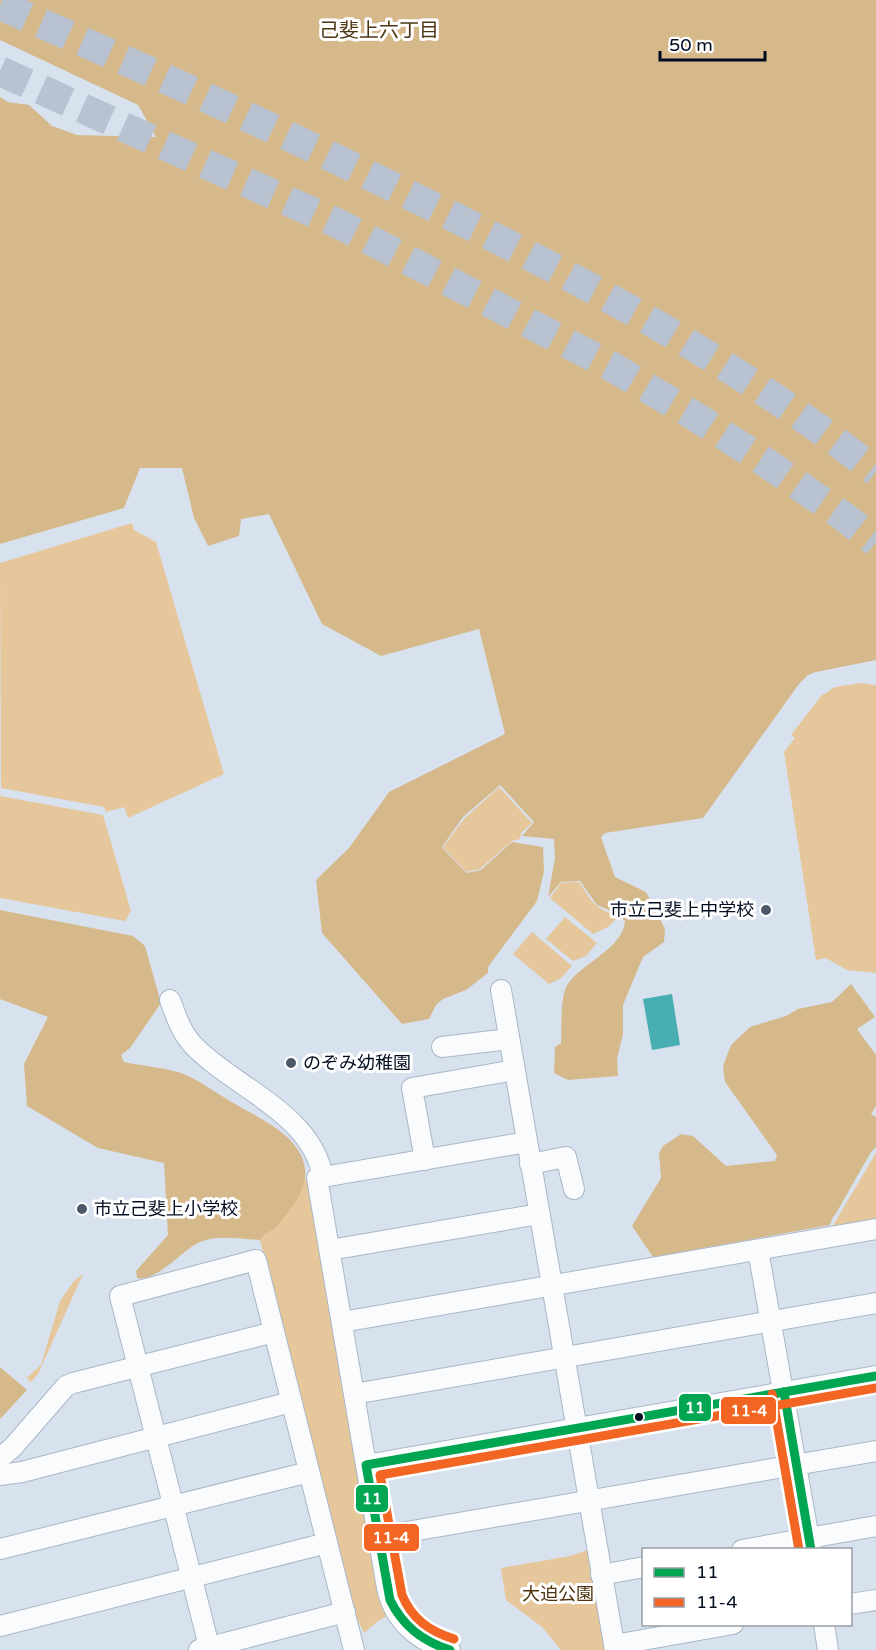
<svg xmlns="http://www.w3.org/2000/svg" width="876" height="1650" font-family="'Varela Round','Noto Sans JP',sans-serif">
<rect width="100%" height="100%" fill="#d8e2ef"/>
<!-- green -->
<g fill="#e5c79b">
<path d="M132,523L134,530L156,542L224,774L128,818L124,807L106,812L104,807L1,788L0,563Z"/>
<path d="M861,683L876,685V973L847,970L826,958L816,960L784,752L795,738L791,735L821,696L835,687Z"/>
<path d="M499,787L532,823L521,833L520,839L512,841L480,869L466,872L443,847L464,819Z"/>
<path d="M0,796L103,815L131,911L125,921L0,898Z"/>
<path d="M579,882C592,901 593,908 616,915V919L608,927L593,934L550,898L561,883Z"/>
<path d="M565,917L597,943L586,956L573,961L546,939Z"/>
<path d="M532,932L572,966L561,978L549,984L513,954Z"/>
<path d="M876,1153V1220L832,1227Z"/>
<path d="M312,1172L391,1614L378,1621L364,1633L353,1610L260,1240L264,1233L277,1226L295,1200L305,1180Z"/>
<path d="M83,1274L38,1374L31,1382L25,1376L28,1377L41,1365L60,1301L74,1281Z"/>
<path d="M591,1549L594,1590L604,1650H561L542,1627L506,1600L501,1568L570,1556Z"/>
</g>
<!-- forest -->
<g fill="#d6b98b">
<path d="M0,0H876V660L816,672L808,675L799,684L703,818L605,833L601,837L615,877L646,892L665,929L664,942L643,957L623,1005V1034L617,1059L618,1076L568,1080L554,1073L555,1047L561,1043C562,1026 560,1006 565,990C572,967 623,951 625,921L616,913L597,905L580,881L561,882L548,897L555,858L554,839L522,836L534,822L500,785L463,817L442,847L466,873L481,870L512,842L543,847L544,872L537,901L488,967V973L466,990L443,999L436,1005L429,1019L402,1024L322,933L316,880L349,848L389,792L505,734L479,629L381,656L322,624L269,514L241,519L239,536L208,546L194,518L182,468H140L124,508L0,544V97L8,102L29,105L52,126L77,135L156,137L138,105L0,40Z"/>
<path d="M0,910L133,936L145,946L161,1003L130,1048L121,1055L124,1062C142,1066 170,1068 186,1075C202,1082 216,1093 230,1101C258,1118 310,1138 305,1179C302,1196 288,1213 277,1226C272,1232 265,1232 260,1240C241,1239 215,1234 198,1243C181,1251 157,1282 137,1278L136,1271L168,1235L164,1163L98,1148L27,1106L24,1064L48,1017L0,999Z"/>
<path d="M851,984L875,1017L857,1029L876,1055V1106L871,1114L876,1117V1147L871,1152L835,1215L833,1217L830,1225L653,1257L632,1226L661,1178L659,1153L663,1146L681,1134L693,1136L726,1166L775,1161L777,1155L725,1082L723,1066L731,1045L750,1027L786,1016L798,1009L832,1002Z"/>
<path d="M0,1367L27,1390L0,1419Z"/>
</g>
<!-- water -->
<path fill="#48aeb1" d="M672,994L680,1045L652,1050L643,999Z"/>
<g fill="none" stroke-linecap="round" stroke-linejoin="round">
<!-- highway-tunnel -->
<g stroke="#b8c2d0" stroke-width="30" stroke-dasharray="30 15" stroke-linecap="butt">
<path d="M0,5C79,40 159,75 237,112C306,144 375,178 444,212C594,287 744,367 876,472"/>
<path d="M0,71L341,225L609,365L693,415L765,462L843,516L876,542"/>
</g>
<!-- minor casing -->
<g stroke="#a9b7c7" stroke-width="22">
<g id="minor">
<path d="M501,990L615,1650"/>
<path d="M170,1000C176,1016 181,1032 193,1045C234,1088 311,1112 323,1177"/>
<path d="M442,1047L509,1039"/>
<path d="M425,1160L412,1088L515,1070"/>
<path d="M530,1164L566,1157L574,1189"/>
<path d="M330,1250L539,1214"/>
<path d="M758,1250L811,1550"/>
<path d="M342,1322L876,1229"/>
<path d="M354,1394L876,1303"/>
<path d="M0,1458L13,1447L66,1386L73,1383L274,1332"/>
<path d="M366,1465L317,1178L527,1142"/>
<path d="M0,1475L22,1472L291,1402"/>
<path d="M378,1537L876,1451"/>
<path d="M0,1549L309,1472"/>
<path d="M742,1550L876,1526"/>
<path d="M601,1575L644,1567"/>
<path d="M850,1604L876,1600"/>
<path d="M824,1624L828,1650"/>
<path d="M0,1626L327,1543"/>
<path d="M614,1645L733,1624"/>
<path d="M199,1650L345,1612"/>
<path d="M210,1650L120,1296L256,1260L354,1650"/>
<path d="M450,1650C418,1642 394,1620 387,1588L366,1465L876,1376"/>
</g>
</g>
<!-- minor -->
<use href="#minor" stroke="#f9fbfd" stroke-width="20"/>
<!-- bus-1 casing -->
<g stroke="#fff" stroke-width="14">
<g id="bus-1">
<path d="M784,1392L811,1550"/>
<path d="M450,1650C422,1641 403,1626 390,1600L366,1465L876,1376"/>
</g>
</g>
<!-- bus-2 casing -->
<g stroke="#fff" stroke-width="14">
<g id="bus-2">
<path d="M772,1394L799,1550"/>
<path d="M454,1639C429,1631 412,1619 402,1595L380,1475L876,1388"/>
</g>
</g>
<!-- bus-1 -->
<use href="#bus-1" stroke="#00a651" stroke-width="9"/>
<!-- bus-2 -->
<use href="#bus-2" stroke="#f26522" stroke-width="9"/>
</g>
<!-- markers -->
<g fill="#4c5768" stroke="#fff" stroke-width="2">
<circle cx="766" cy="910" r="6"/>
<circle cx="291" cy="1063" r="6"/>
<circle cx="82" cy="1209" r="6"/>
</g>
<circle fill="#000c20" stroke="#fff" stroke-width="2" cx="639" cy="1417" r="5"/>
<g text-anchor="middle" stroke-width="6" stroke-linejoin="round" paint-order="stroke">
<!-- poi labels -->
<g font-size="18" fill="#000c20" stroke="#fff" text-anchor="start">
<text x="754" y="916" text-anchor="end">市立己斐上中学校</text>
<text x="303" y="1069">のぞみ幼稚園</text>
<text x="94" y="1215">市立己斐上小学校</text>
</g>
<!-- park labels -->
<g font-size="18" fill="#4d330c" stroke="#fff">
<text x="558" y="1600">大迫公園</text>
</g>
<!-- neighbourhood labels -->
<g font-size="20" fill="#4e3613" stroke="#fff">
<text x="379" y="37">己斐上六丁目</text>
</g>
</g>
<g stroke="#fff" stroke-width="2">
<rect x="678" y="1393" width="34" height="29" rx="6" fill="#00a651"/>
<rect x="720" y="1396" width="57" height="29" rx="6" fill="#f26522"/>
<rect x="355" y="1484" width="34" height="29" rx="6" fill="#00a651"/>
<rect x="363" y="1523" width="57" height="29" rx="6" fill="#f26522"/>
</g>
<g font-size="16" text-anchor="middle" font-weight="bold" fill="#fff">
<text x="695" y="1413">11</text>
<text x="749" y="1416">11-4</text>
<text x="372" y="1504">11</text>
<text x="391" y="1543">11-4</text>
</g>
<!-- legend -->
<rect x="642" y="1548" width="210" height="78" fill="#ffffff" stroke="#999ea6" stroke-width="1.5"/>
<rect x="654" y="1568" width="30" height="9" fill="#00a651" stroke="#999ea6" stroke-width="1.5"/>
<text x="696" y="1578" font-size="18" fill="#000c20">11</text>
<rect x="654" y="1598" width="30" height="9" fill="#f26522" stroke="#999ea6" stroke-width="1.5"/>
<text x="696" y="1608" font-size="18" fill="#000c20">11-4</text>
<!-- scale -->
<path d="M660 51v9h105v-9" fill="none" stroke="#000c20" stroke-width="3"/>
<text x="669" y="51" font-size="18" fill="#000c20" stroke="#ffffff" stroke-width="4.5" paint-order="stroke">50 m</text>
</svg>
